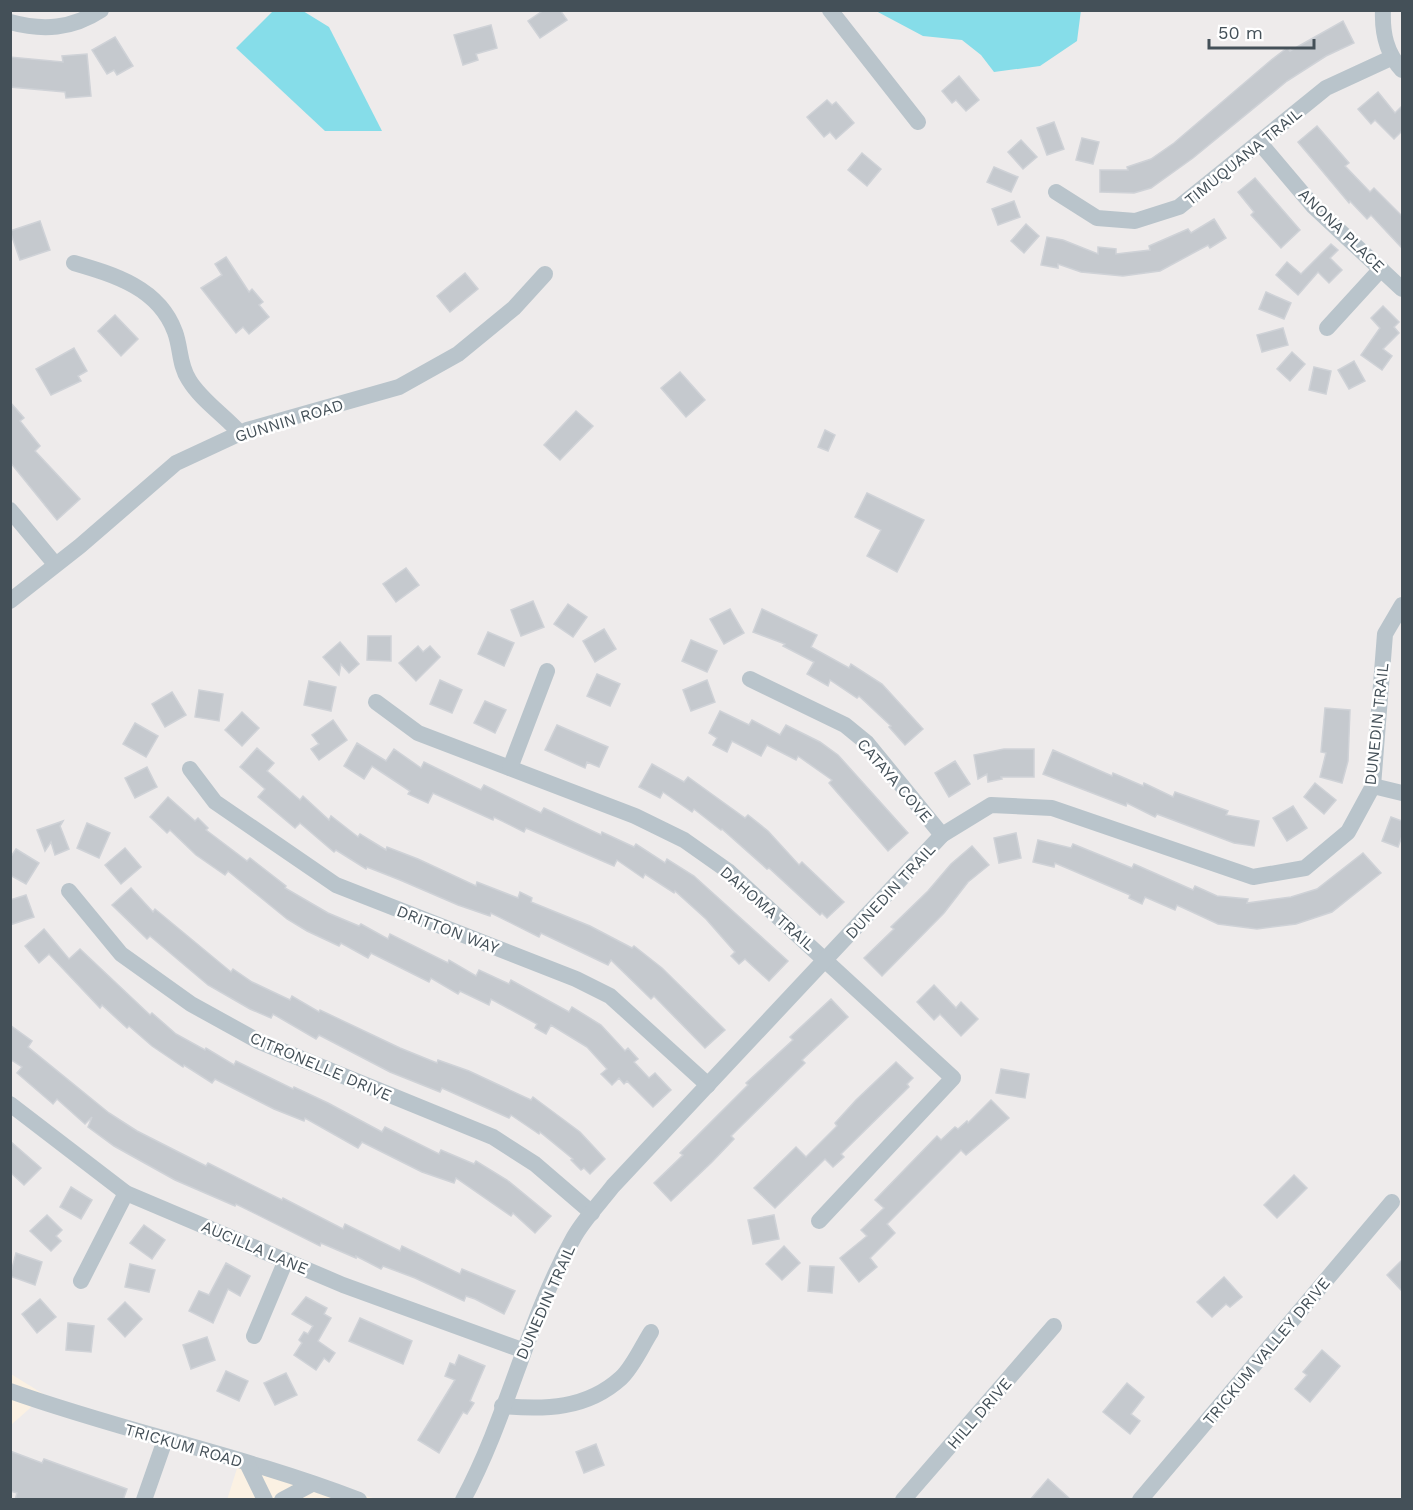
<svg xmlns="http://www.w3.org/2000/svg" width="1413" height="1510" font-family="'Work Sans',sans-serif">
<rect width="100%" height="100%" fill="#eeebeb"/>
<!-- commercial -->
<g fill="#fbf1e3">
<path d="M11,1374L45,1395L11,1425Z"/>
<path d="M240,1459L376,1499L227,1500Z"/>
</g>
<!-- water -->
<g fill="#86dde9">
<path d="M1081,10L1077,41L1040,66L994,72L981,55L962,40L923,36L876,11Z"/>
<path d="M273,11H303L329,27L382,131H325L236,48Z"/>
</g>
<!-- building -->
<g fill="#c5c9ce" stroke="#cfd2d7" stroke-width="1.5">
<path d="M544,10H560L567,20L540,38L528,21Z"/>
<path d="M1343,21L1354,43L1326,56L1287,81L1193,158L1151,188L1134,193L1100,192V170H1128L1127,167L1151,159L1174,143L1270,61L1287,48L1290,51Z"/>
<path d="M491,25L497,48L476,54L478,60L463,65L454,35Z"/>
<path d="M115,37L133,66L117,75L114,70L107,74L92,50Z"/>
<path d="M87,54L91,96L66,98L65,92L10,87V57L63,62L62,56Z"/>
<path d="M959,76L979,100L966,111L956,100L952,103L942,91Z"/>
<path d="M1378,92L1395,113L1402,106V131L1394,139L1375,120L1371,124L1358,109Z"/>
<path d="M827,100L832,105L836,102L854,123L836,139L830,132L824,137L807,117Z"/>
<path d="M1054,122L1064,149L1047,155L1037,128Z"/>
<path d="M1317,126L1349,163L1345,166L1370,192L1374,188L1402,216V248L1371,215L1367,219L1350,201L1349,203L1298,142Z"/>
<path d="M1082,138L1099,142L1093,164L1076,160Z"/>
<path d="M1021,140L1037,157L1023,169L1008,152Z"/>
<path d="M862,153L881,169L867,186L848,170Z"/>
<path d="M994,167L1018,177L1011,192L987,182Z"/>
<path d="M1255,178L1300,230L1281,248L1251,215L1254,212L1238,192Z"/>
<path d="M1014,201L1020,217L998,225L992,209Z"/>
<path d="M1214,219L1226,238L1210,248L1208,245L1160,271L1123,276L1081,272L1058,264V268L1041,265L1047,237L1063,240L1098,254V247L1116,249V254L1150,250L1149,246L1188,229L1191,233Z"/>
<path d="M40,221L50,250L20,260L10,231Z"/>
<path d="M1026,224L1039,236L1024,253L1011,241Z"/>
<path d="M1331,244L1338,250L1330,258L1342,270L1329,283L1318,272L1298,295L1276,275L1287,262L1301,274Z"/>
<path d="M226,257L249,292L252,289L263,302L259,305L269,317L249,334L243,327L236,333L201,288L222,275L215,264Z"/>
<path d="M465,273L478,289L450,312L437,296Z"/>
<path d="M1266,292L1291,303L1284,319L1259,309Z"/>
<path d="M1383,306L1399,322L1394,327L1399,333L1383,349L1392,356L1382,370L1361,355L1380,328L1371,318Z"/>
<path d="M115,315L138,339L121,356L98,331Z"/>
<path d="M1283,328L1288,345L1262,352L1257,335Z"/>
<path d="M74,348L87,371L78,376L81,381L51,395L36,369Z"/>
<path d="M1292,352L1305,364L1290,381L1277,369Z"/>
<path d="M1354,361L1365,381L1349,389L1338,370Z"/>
<path d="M1314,367L1331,371L1326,394L1309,390Z"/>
<path d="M680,372L705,400L686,417L661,388Z"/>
<path d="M10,402L24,418L20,421L40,446L35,451L80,499L57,520L10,462Z"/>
<path d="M576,411L593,426L560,460L544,445Z"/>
<path d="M825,430L835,435L828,451L818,447Z"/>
<path d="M867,493L924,520L897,572L867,556L881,530L855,517Z"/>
<path d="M406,568L419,585L396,602L383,584Z"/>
<path d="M533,601L544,627L521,636L511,610Z"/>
<path d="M568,604L587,617L573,637L554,624Z"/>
<path d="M730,609L744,633L724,644L710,619Z"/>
<path d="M762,609L817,635L811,647L849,668L851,664L882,684L923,729L905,745L889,727L891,726L859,696L857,698L830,680L828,686L807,674L814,662L783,646L785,644L753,632Z"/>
<path d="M604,629L616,649L595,662L583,641Z"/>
<path d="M488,632L514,643L504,666L478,654Z"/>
<path d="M368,636H391V661L367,660Z"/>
<path d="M691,640L717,651L707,672L682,661Z"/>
<path d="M340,642L359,664L349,673L341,664L339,675L323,657Z"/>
<path d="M418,646L423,652L430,646L440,657L416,681L399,663Z"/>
<path d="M597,674L620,684L610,706L587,696Z"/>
<path d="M440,680L462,690L452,713L430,704Z"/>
<path d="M707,680L715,702L691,711L683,690Z"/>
<path d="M309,681L336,687L331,711L304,705Z"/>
<path d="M199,690L223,694L219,721L195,717Z"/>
<path d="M172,692L186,715L165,727L152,704Z"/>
<path d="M485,701L506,710L495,733L474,723Z"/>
<path d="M1325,708L1350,710L1348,761L1342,783L1320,777L1326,753L1321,752Z"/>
<path d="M720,711L749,725L752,720L780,735L786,725L820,742L838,755L908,833L888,851L829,783L832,780L798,756L796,760L767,745L761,756L732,741L727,752L713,745L717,738L709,733Z"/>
<path d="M242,712L259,728L242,746L225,730Z"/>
<path d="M333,720L347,740L319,760L311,749L319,744L312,735Z"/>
<path d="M135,723L158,736L146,757L123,744Z"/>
<path d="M557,725L608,747L599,767L587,762L585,768L545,750Z"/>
<path d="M357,743L386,761L394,749L421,768L424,762L481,790L484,785L541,813L544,808L601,835L602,832L634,847L636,844L665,863L667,859L694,876L788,961L769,981L745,959L739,964L731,956L735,952L706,919L675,891L674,893L645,874L643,878L617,860L614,866L526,828L524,832L494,817L493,820L433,793L428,803L408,794L410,791L372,766L364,779L344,766Z"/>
<path d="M257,748L274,763L267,771L300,800L303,796L329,820L331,816L358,837L360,834L386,850L387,847L418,859L476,886L477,882L518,898L520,892L532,898L531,902L590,926L632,948L634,946L662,968L725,1030L705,1048L654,996L651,999L611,960L608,965L541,933L539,937L491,913L490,916L458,905L400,880L367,867L366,869L336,850L334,852L300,823L295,828L258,797L265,789L240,767Z"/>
<path d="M1004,749H1034V777H1001L1002,779L988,782L987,774L978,779L974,755Z"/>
<path d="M1053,750L1112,776L1113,773L1143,786L1144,783L1173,797L1175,792L1228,811L1226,815L1259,821L1254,846L1234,843L1157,814L1155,817L1127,803L1126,806L1043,774Z"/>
<path d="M955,761L970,784L949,797L935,773Z"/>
<path d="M652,764L684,782L688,777L745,818L748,815L768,831L799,865L802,862L844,902L827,918L822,913L820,915L769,868L767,869L722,829L721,830L694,809L692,812L663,792L660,798L639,787Z"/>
<path d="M147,767L157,787L135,798L125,778Z"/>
<path d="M1315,783L1336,800L1324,814L1304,797Z"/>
<path d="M168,797L195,821L198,818L208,828L206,830L247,861L250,858L286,886L285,888L328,913L359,926L361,924L388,939L390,934L448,963L449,960L476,976L479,970L509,984L511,980L569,1012L572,1007L601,1025L625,1051L628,1048L638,1059L634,1062L649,1078L655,1073L671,1090L653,1107L627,1081L624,1084L619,1078L612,1085L601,1074L607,1069L587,1047L551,1025L546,1034L535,1028L537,1024L491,999L489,1005L460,991L458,994L431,978L429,982L371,953L368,958L341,943L339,946L307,931L287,919L228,871L225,875L196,855L170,830L167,833L150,817Z"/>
<path d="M1293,806L1307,828L1287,841L1273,818Z"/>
<path d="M1391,817L1402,821V836L1398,847L1382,841Z"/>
<path d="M63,821L60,826L69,849L55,855L51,842L45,851L37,830Z"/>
<path d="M87,823L110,833L99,858L77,848Z"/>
<path d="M1016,833L1021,858L999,863L994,838Z"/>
<path d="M1038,840L1071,848L1073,844L1132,868L1134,864L1193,890L1195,886L1217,896L1248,899L1247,903L1291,897L1317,889L1363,853L1381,873L1332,912L1296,924L1257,929L1218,924L1177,905L1175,910L1145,897L1142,904L1129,898L1130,895L1055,863L1054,867L1033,862Z"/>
<path d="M972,846L989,865L968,882L944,913L882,976L864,958L894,929L891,927L928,891L951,864Z"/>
<path d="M125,848L141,867L121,884L105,865Z"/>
<path d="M16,849L39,863L26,884L10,875V858Z"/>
<path d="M131,888L153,912L155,909L231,972L233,969L252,982L290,1000L292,996L319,1012L320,1010L400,1048L437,1063L438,1060L469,1071L531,1100L533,1097L580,1132L605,1159L590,1174L584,1168L581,1170L571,1160L573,1159L540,1132L539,1134L511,1115L509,1118L442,1088L440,1092L390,1072L319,1035L316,1039L273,1014L271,1018L250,1009L208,985L150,936L147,939L112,905Z"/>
<path d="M26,895L34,917L10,925V900Z"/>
<path d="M44,929L69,959L80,949L150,1015L152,1013L176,1034L205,1050L206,1048L234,1065L236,1061L293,1089L294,1087L328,1103L382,1132L385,1127L439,1154L441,1150L474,1164L476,1161L507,1180L551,1216L535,1233L513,1213L511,1216L456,1178L454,1183L422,1172L362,1142L358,1148L305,1118L304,1121L274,1109L215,1079L212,1083L184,1065L183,1067L152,1046L129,1026L127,1028L102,1005L100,1008L49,954L39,963L25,946Z"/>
<path d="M934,985L956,1008L961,1002L978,1019L961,1036L940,1014L934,1020L917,1002Z"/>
<path d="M831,999L848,1017L802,1060L805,1063L731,1136L734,1139L712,1162L671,1201L654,1183L683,1155L680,1153L748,1085L746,1083L793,1040L790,1037Z"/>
<path d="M10,1025L32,1041L28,1047L109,1113L137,1131L206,1166L208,1163L282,1200L283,1198L343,1229L345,1224L400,1251L402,1246L460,1274L462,1269L515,1291L504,1314L475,1299L466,1296L464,1301L415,1278L383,1266L381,1269L356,1256V1258L321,1243L320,1246L236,1204L235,1206L175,1180L114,1146L88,1127L92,1117L85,1124L57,1099L53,1104L17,1073L22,1067L10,1059Z"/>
<path d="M896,1062L913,1078L907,1084L909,1087L841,1154L844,1157L833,1167L825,1159L775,1208L754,1188L796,1147L806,1157L837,1126L835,1123L856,1100Z"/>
<path d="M1001,1069L1029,1074L1025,1098L996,1093Z"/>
<path d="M991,1100L1009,1118L966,1155L961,1150L887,1224L895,1233L870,1258L877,1267L859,1282L840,1258L867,1236L861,1230L884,1208L875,1200L937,1136L941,1140L955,1127L958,1129L967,1121L968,1123Z"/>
<path d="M10,1141L41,1168L24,1185L10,1172Z"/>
<path d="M1294,1175L1307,1188L1277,1218L1264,1205Z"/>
<path d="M71,1187L92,1200L81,1219L60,1207Z"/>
<path d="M47,1215L62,1230L56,1236L61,1241L51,1251L30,1231Z"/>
<path d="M774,1215L779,1239L753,1244L748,1220Z"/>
<path d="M144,1225L165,1240L152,1259L130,1243Z"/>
<path d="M784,1246L800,1263L782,1280L766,1264Z"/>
<path d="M16,1253L42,1262L35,1285L10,1276Z"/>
<path d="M1402,1260V1291L1387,1275Z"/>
<path d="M226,1263L250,1276L240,1296L228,1289L213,1323L189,1311L199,1291L209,1295Z"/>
<path d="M130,1264L155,1270L149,1292L125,1287Z"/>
<path d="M810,1266L834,1267L832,1293L808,1291Z"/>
<path d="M1224,1277L1242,1297L1230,1307L1226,1304L1212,1317L1197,1302Z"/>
<path d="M306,1297L327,1308L324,1314L331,1318L318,1341L335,1353L329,1362L324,1358L316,1370L294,1355L302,1343L299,1340L304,1332L308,1334L313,1326L292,1314Z"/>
<path d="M40,1299L56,1317L37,1333L22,1314Z"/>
<path d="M125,1302L142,1319L125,1337L108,1319Z"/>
<path d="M360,1318L412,1341L403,1364L349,1341Z"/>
<path d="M68,1323L94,1326L91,1352L66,1350Z"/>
<path d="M207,1337L215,1360L191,1369L183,1345Z"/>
<path d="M1322,1350L1340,1366L1310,1402L1295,1389L1307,1375L1303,1372Z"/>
<path d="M459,1355L485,1366L470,1401L474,1403L467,1414L463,1412L439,1453L418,1440L455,1380L445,1376L450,1363L455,1365Z"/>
<path d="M226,1371L248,1381L239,1401L217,1391Z"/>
<path d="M286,1373L297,1395L275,1405L264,1383Z"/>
<path d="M1127,1383L1144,1397L1131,1414L1140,1421L1130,1434L1103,1412Z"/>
<path d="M596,1444L604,1465L584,1473L576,1452Z"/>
<path d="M10,1451L42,1463L44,1459L127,1489L123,1500H15L17,1493L10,1491Z"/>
<path d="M1048,1479L1071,1500H1030Z"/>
</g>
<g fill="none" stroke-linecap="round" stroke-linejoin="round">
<!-- minor -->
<g stroke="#b9c4cb" stroke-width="16">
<path d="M830,10L918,122"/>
<path d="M1383,10C1382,33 1386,53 1402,70"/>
<path d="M10,22C43,31 72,29 101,10"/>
<path d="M1259,142L1314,207L1402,289"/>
<path d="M1056,192L1097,218L1135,221L1179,207L1326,88L1391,58"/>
<path d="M74,263C115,275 159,288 175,332C181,348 179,365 189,380C201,400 224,415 240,433"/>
<path d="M1327,328L1381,269"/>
<path d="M10,510L55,564"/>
<path d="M10,601L80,546L176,463L247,430L399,387L458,354L514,308L545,274"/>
<path d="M750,679L845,725L867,743L942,835"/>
<path d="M376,702L418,733L635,816L684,840L728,871L953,1078L819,1221"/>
<path d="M510,768L547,671"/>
<path d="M190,769L215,802L336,885L576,979L610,996L708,1085"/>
<path d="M1373,786L1402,793"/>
<path d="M69,891L121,954L191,1004L258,1041L493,1137L535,1164L592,1213"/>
<path d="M10,1104L126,1193L343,1285L522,1350"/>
<path d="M81,1281L126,1193"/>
<path d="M254,1336L286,1260"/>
<path d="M10,1391C125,1432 245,1456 359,1500"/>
<path d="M502,1406C545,1410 587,1409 621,1378C633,1367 642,1346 651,1332"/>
<path d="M247,1463L265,1500"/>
<path d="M144,1500L165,1440"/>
<path d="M282,1500L312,1484"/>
<path d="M463,1500C508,1416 527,1321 574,1237C584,1219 600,1203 613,1186L942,835L991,805L1052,808L1253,877L1305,868L1348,832L1373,786L1385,634L1402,605"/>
<path d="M903,1500L1054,1326"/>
<path d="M1140,1500L1392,1202"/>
</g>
</g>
<g text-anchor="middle" stroke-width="5" stroke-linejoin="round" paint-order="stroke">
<!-- street labels -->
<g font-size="16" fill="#445058" stroke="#fff">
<text transform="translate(1243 156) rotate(-39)" y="6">TIMUQUANA TRAIL</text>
<text transform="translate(1342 230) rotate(44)" y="6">ANONA PLACE</text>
<text transform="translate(289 420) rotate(-17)" y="6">GUNNIN ROAD</text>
<text transform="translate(1376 724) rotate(-84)" y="6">DUNEDIN TRAIL</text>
<text transform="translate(895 780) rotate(49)" y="6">CATAYA COVE</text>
<text transform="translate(890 891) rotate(-47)" y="6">DUNEDIN TRAIL</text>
<text transform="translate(768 908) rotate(41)" y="6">DAHOMA TRAIL</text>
<text transform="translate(448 929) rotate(21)" y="6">DRITTON WAY</text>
<text transform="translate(321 1066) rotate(23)" y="6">CITRONELLE DRIVE</text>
<text transform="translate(255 1247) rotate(23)" y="6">AUCILLA LANE</text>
<text transform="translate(545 1302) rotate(-66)" y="6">DUNEDIN TRAIL</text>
<text transform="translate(1266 1351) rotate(-50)" y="6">TRICKUM VALLEY DRIVE</text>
<text transform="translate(979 1413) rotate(-49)" y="6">HILL DRIVE</text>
<text transform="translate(184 1445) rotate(16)" y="6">TRICKUM ROAD</text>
</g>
</g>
<!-- border -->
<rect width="1413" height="1510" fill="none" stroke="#445058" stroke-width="24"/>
<!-- scale -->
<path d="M1209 39v9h105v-9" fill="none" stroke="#445058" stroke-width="3"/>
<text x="1218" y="39" font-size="18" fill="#445058" stroke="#ffffff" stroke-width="4.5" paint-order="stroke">50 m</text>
</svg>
